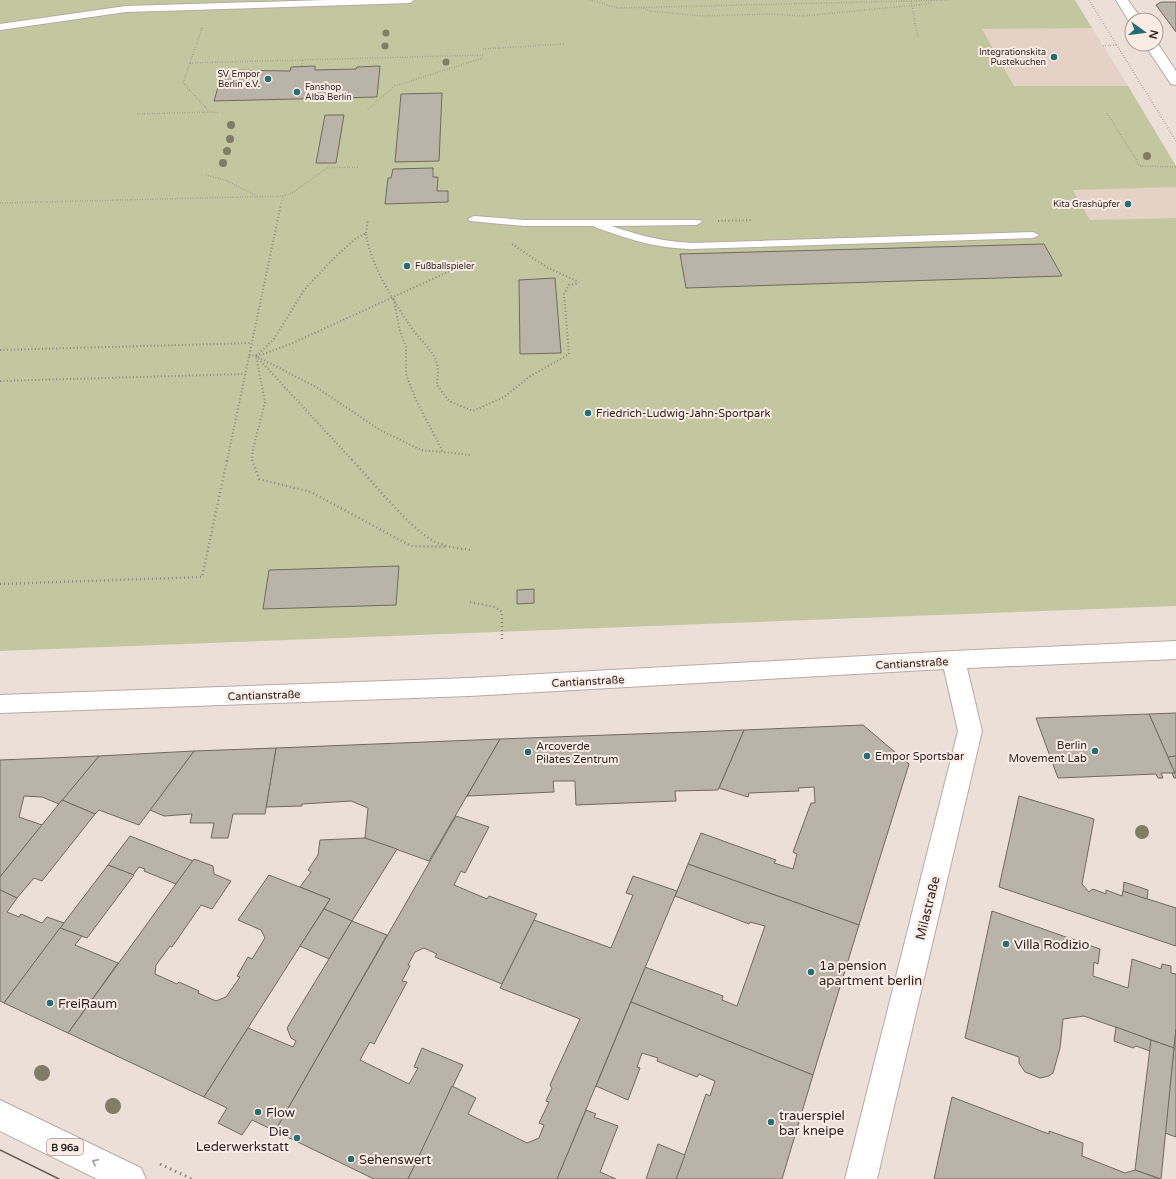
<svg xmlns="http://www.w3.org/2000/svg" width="1176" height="1179" font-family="'Varela Round',sans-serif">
<rect width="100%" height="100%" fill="#ecdfd8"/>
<!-- built -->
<g fill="#e6d1c6">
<path d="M1092,28L1128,86H1014L981,29Z"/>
<path d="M1176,187V218L1090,220L1073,189Z"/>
</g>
<!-- green -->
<path fill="#c3c7a0" d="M0,0H1075L1092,28L982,29L1014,86H1128L1176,166V187L1073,190L1090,220L1176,218V606L0,651Z"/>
<!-- building -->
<g fill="#bab3a8" stroke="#706a60">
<path d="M1161,2H1176V32L1156,5Z"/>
<path d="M315,66V70L356,69L357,67L380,66L377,97L214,101L223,70L290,71L291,67Z"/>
<path d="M442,93L439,161L395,162L401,94Z"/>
<path d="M325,115H344L336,163H316Z"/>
<path d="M433,168V177H438L437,191H448V202L385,204L388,178H391L393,169Z"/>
<path d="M1044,244L1062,276L686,288L680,254Z"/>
<path d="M555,278L561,353L520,354L519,280Z"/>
<path d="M399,566L396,605L263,609L269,570Z"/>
<path d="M534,589V603L517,604V590Z"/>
<path d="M1176,713V756L1168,757L1149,714Z"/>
<path d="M1149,714L1175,773H1161L1163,778H1158L1156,774L1058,778L1036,718Z"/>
<path d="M863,725L909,764L859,925L688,864L701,833L776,860L774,863L793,869L797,854L793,852L811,803H815L814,787L798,788L799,791L749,793L748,797L719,788L744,730Z"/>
<path d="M744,730L718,790L675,791L676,801L576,805L575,781H553L554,792L467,796L500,739Z"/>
<path d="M500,739L429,861L365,838L368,808L351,801L302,804V806L266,807L276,748Z"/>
<path d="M276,748L265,814H233L228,838H211L214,823H190L192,814L164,816L150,810L194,751Z"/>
<path d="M194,751L139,825L99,810L95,814L62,800L99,756Z"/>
<path d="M99,756L59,804L42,797L24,796L19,817L42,825L0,877V760Z"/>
<path d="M1176,756V778H1174L1172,773H1175L1168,757Z"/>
<path d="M1019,796L1094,819L1082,884L1089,892L1093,889L1106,894V890L1122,896L1123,891L1176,908V946L999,887Z"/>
<path d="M62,800L95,814L42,881L34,878L17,898L0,890V877Z"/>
<path d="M456,816L489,827L465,873L461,871L454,885L487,899L489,896L537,914L502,984L435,957L437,954L424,948L415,952L408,965L410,966L402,981L407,982L374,1044L370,1042L360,1060L409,1084L418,1068L414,1067L422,1048L463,1065L408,1179H374L275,1131Z"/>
<path d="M130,836L193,861L176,884L144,871L145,869L139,867L133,875L108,865Z"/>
<path d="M365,838L397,849L352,921L324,909L330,899L300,887L311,872L308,870L318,855L320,840Z"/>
<path d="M194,859L213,866L214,874L231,881L212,909L201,905L172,947L170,946L156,965L155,974L177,984L179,982L199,991L198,993L216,1001L226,997L240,977L237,976L248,957L252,959L265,938L261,930L238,920L269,875L330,899L204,1097L68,1033Z"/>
<path d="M688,864L859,925L813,1075L631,1002L645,967L723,996L722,1000L737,1006L765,926L750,922L749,924L675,896Z"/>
<path d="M108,865L134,875L87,938L60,928Z"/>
<path d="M633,876L677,891L557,1179H408L452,1086L476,1098L468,1114L527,1143L539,1138L544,1125L539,1123L549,1102L546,1101L552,1088L550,1085L580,1019L500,988L534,920L611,948L633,895L626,893Z"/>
<path d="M1124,882L1148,890L1147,899L1123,891Z"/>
<path d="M0,890L17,898L7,912L19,917L21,914L42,923L47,917L64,923L4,1003L0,1001Z"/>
<path d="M324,909L352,921L329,959L300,946Z"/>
<path d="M992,911L1100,949L1098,964L1094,962L1093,976L1128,988L1132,959L1161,969L1162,964L1171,966V973L1176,974V1029L1174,1048L1084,1016L1063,1019L1060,1048L1053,1073L1049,1076L1040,1078L1025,1072L1019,1063V1057L965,1038Z"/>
<path d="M352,921L387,935L275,1131L252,1120L242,1135L218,1123L227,1108L204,1097L248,1028L293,1047L296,1041L291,1038L287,1028Z"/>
<path d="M60,928L82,936L75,945L118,963L68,1033L4,1003Z"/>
<path d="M631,1002L813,1075L782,1179H676L706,1094L710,1096L715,1081L699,1074L697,1077L657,1061L658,1058L642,1053L637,1067L640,1068L628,1100L596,1086Z"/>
<path d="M1116,1027L1151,1040L1150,1051L1136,1046L1133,1048L1114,1041Z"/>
<path d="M1176,1029V1137L1165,1133Z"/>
<path d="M1151,1040L1174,1048L1161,1179L1135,1170Z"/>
<path d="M952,1097L1049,1134V1131L1083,1143L1082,1156L1125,1173L1135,1170L1160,1179H934Z"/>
<path d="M586,1110L596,1114L594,1117L618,1126L600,1172L616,1179H557Z"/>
<path d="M658,1144L685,1155L676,1179H646Z"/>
</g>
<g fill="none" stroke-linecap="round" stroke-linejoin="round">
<!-- service casing -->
<g stroke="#b7aaa4" stroke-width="2">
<g id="service">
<path d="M327,0H414L410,3L126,12L0,30V24L126,6Z"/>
<path d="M474,216L525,220H700L702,222L696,225L611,226C642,236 660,241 692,243L1033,232L1039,235L1033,238L692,249C655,248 632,240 597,228L594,226H525L470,221L468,219Z"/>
</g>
</g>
<!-- minor casing -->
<g stroke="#b7aaa4" stroke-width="2">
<g id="minor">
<path d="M1116,0H1128L1142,20H1132V23H1130Z"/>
<path d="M1156,41L1176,71V85L1171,84L1144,44H1156Z"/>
<path d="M1176,641V659L967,668L982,731L877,1179H845L958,731L944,669L469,696L0,713V695L469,678L953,651Z"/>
</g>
</g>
<!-- primary casing -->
<g stroke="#b7aaa4" stroke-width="2">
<path id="primary" d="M0,1100L141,1168L146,1179H97L0,1131Z"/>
</g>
<!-- path-far3 -->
<g stroke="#8e8581" stroke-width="1.5" stroke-dasharray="0.5 2" stroke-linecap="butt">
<path d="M590,0L618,8L947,0"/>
<path d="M1089,0L1176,141"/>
<path d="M911,1L918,38"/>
<path d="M643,8L650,11L702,16L769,14L803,16L927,4L932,1"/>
<path d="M202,28L183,83L210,112L219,113"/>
<path d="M1103,46L1116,45"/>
<path d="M483,49L564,44"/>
<path d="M190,63L483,55"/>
<path d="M302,66L303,59"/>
<path d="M368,109L395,86L483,58"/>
<path d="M1107,113L1140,166L1176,167"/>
<path d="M137,114L209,112"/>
<path d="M206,175L225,180L257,196"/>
<path d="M283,196L292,193L327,168L359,167"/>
<path d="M0,203L283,196L281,205"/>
</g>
<!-- path-far2 -->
<g stroke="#8e8581" stroke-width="2" stroke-dasharray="1 2.5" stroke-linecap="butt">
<path d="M718,221L752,220"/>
<path d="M366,233L368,220"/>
<path d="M512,244L548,268L579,282"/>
<path d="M394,299L399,328L406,347V374L415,398L443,452L471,455"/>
<path d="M0,350L252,343"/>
<path d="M249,356L264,354L295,342L474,260"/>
<path d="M256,356L274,339L304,290L333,259L355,239L366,233C370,266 397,307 416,334C424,343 434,352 437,364C439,371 437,378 437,385L449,401L473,411L504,397L529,377L569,354L564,294L569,285L579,283"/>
<path d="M256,356L353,461"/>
<path d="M258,357L316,387L380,430L421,450L443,452"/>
<path d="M0,381L245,374"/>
<path d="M227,461L281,204"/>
<path d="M252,461L253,449L265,402L256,356"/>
</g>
<!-- path-far1 -->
<g stroke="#8e8581" stroke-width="2.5" stroke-dasharray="1 3" stroke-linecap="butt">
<path d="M252,460L259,479L311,492L411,546L447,547"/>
<path d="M352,460C373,482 409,528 435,542C446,547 459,548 471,550"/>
<path d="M0,584L202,577L227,460"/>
<path d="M470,602L495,607L502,612V639"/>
</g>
<!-- path -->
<path stroke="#8e8581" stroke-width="3" stroke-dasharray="1.5 4" stroke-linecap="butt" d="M160,1164L192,1179"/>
<!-- service -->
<use href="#service" fill="#fff" fill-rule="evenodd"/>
<!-- minor -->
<use href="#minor" fill="#fff" fill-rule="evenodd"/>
<!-- primary -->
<use href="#primary" fill="#fff" fill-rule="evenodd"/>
<!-- tram -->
<path stroke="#635b58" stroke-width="1.5" d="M0,1150L59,1179"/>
</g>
<!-- trees -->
<g fill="#817c66">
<circle cx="386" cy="33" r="3.5"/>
<circle cx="385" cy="46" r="3.5"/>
<circle cx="446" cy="62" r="3.5"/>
<circle cx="231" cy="125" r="4"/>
<circle cx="230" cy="139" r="4"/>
<circle cx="227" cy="151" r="4"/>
<circle cx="1147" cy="156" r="4"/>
<circle cx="223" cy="163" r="4"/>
<circle cx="1142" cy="832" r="7"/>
<circle cx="42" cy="1073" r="8"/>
<circle cx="113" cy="1106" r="8"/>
</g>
<!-- one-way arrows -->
<defs><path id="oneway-chevron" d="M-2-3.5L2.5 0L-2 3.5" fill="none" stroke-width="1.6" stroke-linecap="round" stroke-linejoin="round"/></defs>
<use stroke="#a09d9c" href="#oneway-chevron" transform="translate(95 1162) rotate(-154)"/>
<!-- markers -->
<g fill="#246e77" stroke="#faece5" stroke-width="1.5">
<circle cx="1054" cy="57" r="4"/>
<circle cx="268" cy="79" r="4"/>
<circle cx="297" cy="92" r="4"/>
<circle cx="1128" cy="204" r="4"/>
<circle cx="407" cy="266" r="4"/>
<circle cx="588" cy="413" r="4"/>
<circle cx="1095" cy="751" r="4"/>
<circle cx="528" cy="752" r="4"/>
<circle cx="867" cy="756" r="4"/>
<circle cx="1006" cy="944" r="4"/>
<circle cx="811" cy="972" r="4"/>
<circle cx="50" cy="1003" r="4"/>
<circle cx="258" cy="1112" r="4"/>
<circle cx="771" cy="1122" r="4"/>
<circle cx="297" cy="1138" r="4"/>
<circle cx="351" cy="1159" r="4"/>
</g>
<g text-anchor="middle" stroke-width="4" stroke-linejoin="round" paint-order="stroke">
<!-- far-poi labels -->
<g font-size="9" fill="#2b2624" stroke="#faece5" text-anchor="end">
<text x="1046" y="55">Integrationskita<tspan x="1046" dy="10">Pustekuchen</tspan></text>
<text x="260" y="77">SV Empor<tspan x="260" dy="10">Berlin e.V.</tspan></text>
<text x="305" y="90" text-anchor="start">Fanshop<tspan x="305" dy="10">Alba Berlin</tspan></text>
<text x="1120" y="207">Kita Grashüpfer</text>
<text x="415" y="269" text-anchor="start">Fußballspieler</text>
</g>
<!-- shield labels -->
<rect fill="#faece5" stroke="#69615e" stroke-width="1" x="47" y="1139" width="36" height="16" rx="3"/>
<g font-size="10" font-weight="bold" fill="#2b2624">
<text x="65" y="1151">B 96a</text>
</g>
<!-- poi labels -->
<g font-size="11" fill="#2b2624" stroke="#faece5" text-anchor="start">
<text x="596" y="417">Friedrich-Ludwig-Jahn-Sportpark</text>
<text x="1087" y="749" text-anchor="end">Berlin<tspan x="1087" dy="13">Movement Lab</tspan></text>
<text x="536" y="750">Arcoverde<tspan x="536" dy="13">Pilates Zentrum</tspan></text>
<text x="875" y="760">Empor Sportsbar</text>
</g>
<!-- street labels -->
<g font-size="11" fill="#2b2624" stroke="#faece5">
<text transform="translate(912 663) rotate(-3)" y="4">Cantianstraße</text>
<text transform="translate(588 681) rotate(-3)" y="4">Cantianstraße</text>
<text transform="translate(264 695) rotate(-2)" y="4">Cantianstraße</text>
</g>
<!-- near-street labels -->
<g font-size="13" fill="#2b2624" stroke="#faece5">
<text transform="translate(927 908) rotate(-76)" y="5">Milastraße</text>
</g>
<!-- near-poi labels -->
<g font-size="13" fill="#2b2624" stroke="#faece5" text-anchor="start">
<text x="1014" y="949">Villa Rodizio</text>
<text x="819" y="970">1a pension<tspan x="819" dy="15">apartment berlin</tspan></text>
<text x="58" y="1008">FreiRaum</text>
<text x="266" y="1117">Flow</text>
<text x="779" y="1120">trauerspiel<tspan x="779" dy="15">bar kneipe</tspan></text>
<text x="289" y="1136" text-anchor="end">Die<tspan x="289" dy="15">Lederwerkstatt</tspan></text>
<text x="359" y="1164">Sehenswert</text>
</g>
</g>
<!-- north arrow -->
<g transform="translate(1144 32) rotate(104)"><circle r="19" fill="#faece5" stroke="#a79d98"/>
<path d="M0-3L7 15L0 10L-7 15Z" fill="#246e77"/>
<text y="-6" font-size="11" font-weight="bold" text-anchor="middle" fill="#2b2624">N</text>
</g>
</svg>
